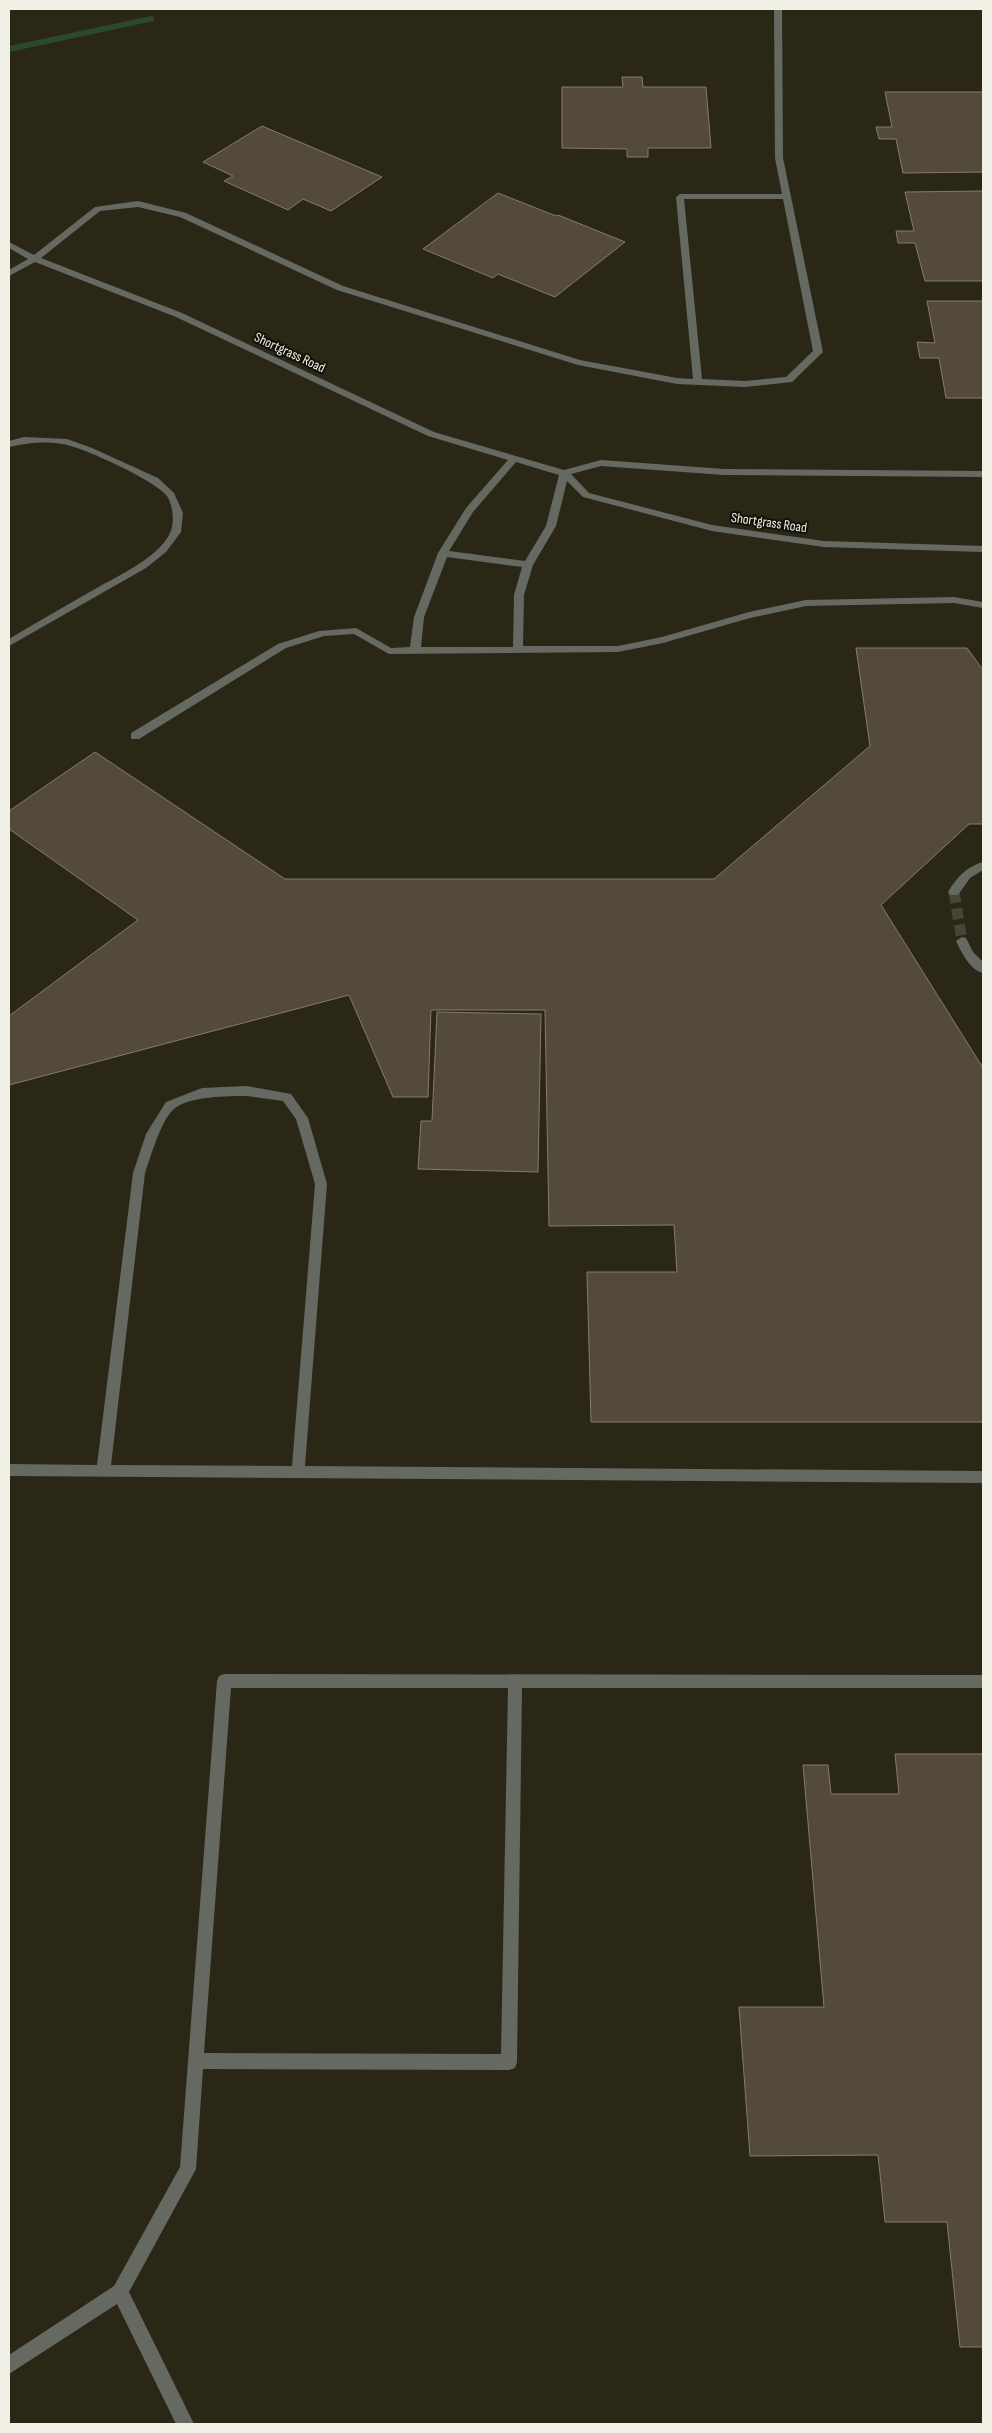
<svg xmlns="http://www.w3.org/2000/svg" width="992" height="2433" font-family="'Sofia Sans Condensed',sans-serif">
<rect width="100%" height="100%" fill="#2a2717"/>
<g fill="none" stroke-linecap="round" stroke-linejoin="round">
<!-- stream -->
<path fill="#2a4b29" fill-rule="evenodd" d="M151,16L154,17V21L9,52V46Z"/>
</g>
<!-- building -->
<g fill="#544a3b" stroke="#867b6a">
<path d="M622,77H642L643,87H706L711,148H648V157H627V149L562,148V87H623Z"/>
<path d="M885,92H983V172L903,173L896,139H879L876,127H892Z"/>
<path d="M262,126L382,177L331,211L303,199L288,210L224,181L233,176L203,162Z"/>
<path d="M983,191V281H925L915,243H898L896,231H914L905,192Z"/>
<path d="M498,193L556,216L558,215L625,242L555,297L498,274L493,278L423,249Z"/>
<path d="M927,301H983V398H946L939,358H920L917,342L935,343Z"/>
<path d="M856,648H967L983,670V824H969L881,905L983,1068V1422H591L587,1272H677L674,1225L549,1226L545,1010H431L428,1097H393L349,995L9,1085V1016L138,920L9,829V811L95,752L285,879H714L870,746Z"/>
<path d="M437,1012L541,1014L538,1172L418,1169L421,1121H432Z"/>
<path d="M895,1754H983V2347H960L947,2222H885L878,2155L750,2156L739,2007H824L803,1765H828L831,1794H899Z"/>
</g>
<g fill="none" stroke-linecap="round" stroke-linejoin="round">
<!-- minor-tunnel -->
<path stroke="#484536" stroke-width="11" stroke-dasharray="11 5.5" stroke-linecap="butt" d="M954,892L962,941"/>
<!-- minor -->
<g fill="#666961" fill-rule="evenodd">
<path d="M774,9H782L783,158L823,352L792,382L745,387L677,384L578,365L337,290L180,217L138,207L100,211L41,258L182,313L434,432L564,470L601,460L724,469L983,471V477L724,475L601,466L571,474L589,493L712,525L824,541L983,546V552L824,547L712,531L583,497L567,481L556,526L533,565L524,595L523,646H618L662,637L749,612L806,600L954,597L983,602V608L954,603L806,606L750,618L663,643L618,652L389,654L354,634L324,636L286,648L139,739H131V733L278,644L319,631L356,628L391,648L410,647L414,617L438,553L466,508L508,460L428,436L176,317L35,262L9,276V270L28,259L9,248V242L34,255L95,207L138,201L186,213L343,286L580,360L677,378L693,379L676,197L680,194H782L775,158ZM684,199H783L813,351L786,377L745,381L702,379ZM516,462L559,475L546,526L525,561L449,551L473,512ZM447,557L522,567L514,595L513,647H421L424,617Z"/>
<path d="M24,437L67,439L92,448L158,478L174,493L183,513L181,532L166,552L146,568L9,646V639C35,623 62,608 88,593C113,578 158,559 170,533C175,523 173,505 167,496C156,481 81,446 62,444C44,441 26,443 9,447V441Z"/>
<path d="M983,862V870L970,878L958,895H950L948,892C957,877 966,867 983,862Z"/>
<path d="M962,937L966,938L973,952L983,962V973C970,970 962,953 956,941Z"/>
<path d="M247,1086L291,1094L308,1118L327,1184L305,1466L983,1471V1483L9,1476V1464L97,1465L133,1173L146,1134L166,1102L202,1088ZM247,1096L283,1101L296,1119L315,1184L292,1466L111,1465L145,1173C151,1156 161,1120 174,1109C188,1096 229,1096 247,1096Z"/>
<path d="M224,1674L983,1675V1688H522L517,2062L515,2068L509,2070L203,2069L196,2169L129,2292L194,2424H176L117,2304L9,2374V2355L114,2286L180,2167L217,1681L219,1676ZM231,1688H508L501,2054L204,2053Z"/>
</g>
</g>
<g text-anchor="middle" stroke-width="4" stroke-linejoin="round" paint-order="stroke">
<!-- far-street labels -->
<g font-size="14" fill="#f1f0e5" stroke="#111009">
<text transform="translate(290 352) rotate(25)" y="5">Shortgrass Road</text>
<text transform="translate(769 522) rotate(8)" y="5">Shortgrass Road</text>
</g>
</g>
<!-- border -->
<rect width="992" height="2433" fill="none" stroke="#f1f0e5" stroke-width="20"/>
</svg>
